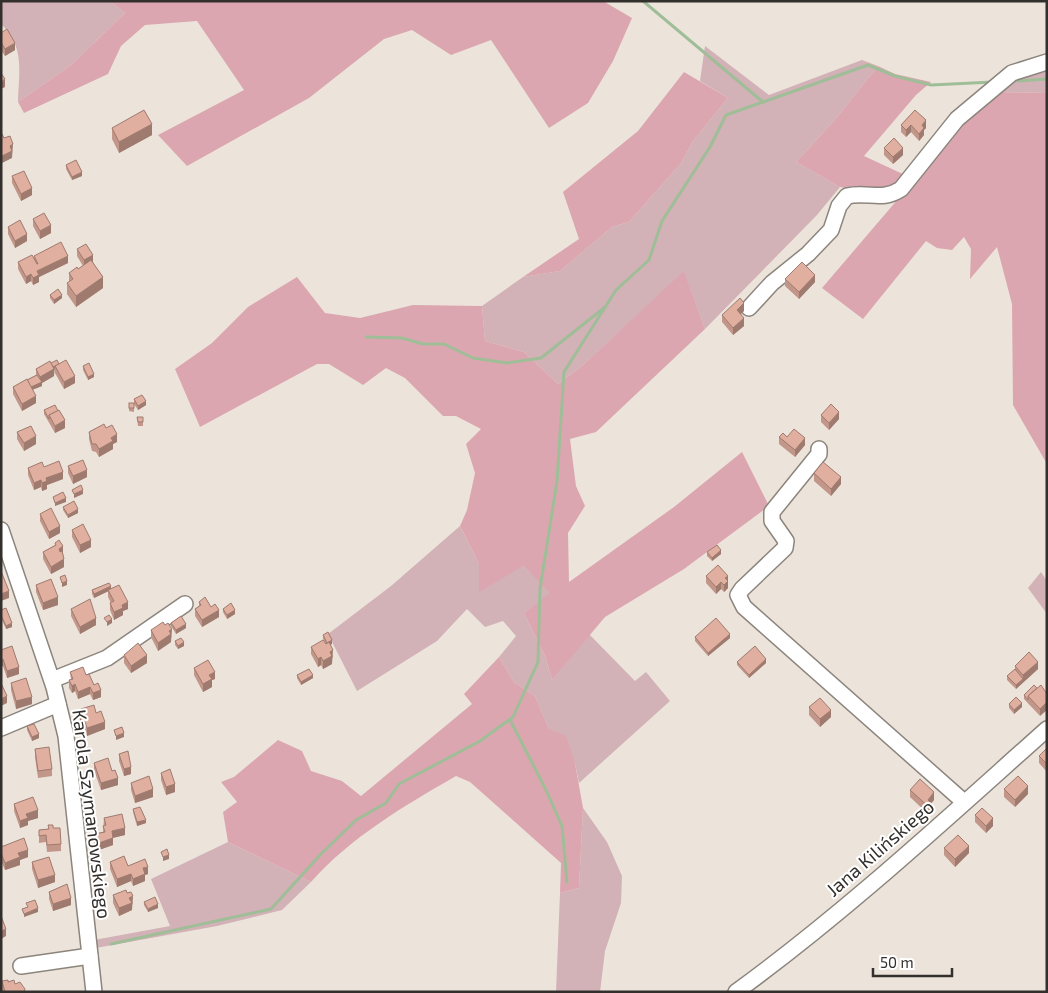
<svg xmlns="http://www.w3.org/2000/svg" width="1048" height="993" font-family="'Exo 2',sans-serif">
<rect width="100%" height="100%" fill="#ece4db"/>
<!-- green -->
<g fill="#d2b1b7">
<path d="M1,1H110L125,13L71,65L18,102C19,71 25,47 1,24Z"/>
<path d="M705,46L769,95L862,60L878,66L833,122L796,162L840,187L817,215L705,329L684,272L583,365L558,384L524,352L485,341L482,306L523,277L560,271L612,227L629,222L682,162L693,141L728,98L700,81Z"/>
<path d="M1047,65V93L998,92L1012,66Z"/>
<path d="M460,526L479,564L523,566L551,593L524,613L545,656L552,680L589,634L635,681L646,672L670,701L579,783L575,763L549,729L535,696L514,682L499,657L516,636L503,621L485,627L467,609L437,641L357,691L328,634L391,586Z"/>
<path d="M1041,572L1047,581V614L1028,588Z"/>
<path d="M583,808L607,842L622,876L621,903L605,951L600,992H556L560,893L579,888Z"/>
<path d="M228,842L311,882L282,910L217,926L96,948L94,940L170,926L151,879Z"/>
</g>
<!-- forest -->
<g fill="#dba6b0">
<path d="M110,1H603L632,18L613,61L588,103L549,128L491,40L451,55L412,30L384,39L309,98L187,166L158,135L244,90L197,21L145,25L121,46L108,74L24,113L18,102L71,65L125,13Z"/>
<path d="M878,66L895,74L931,82L916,95L864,156L905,175L998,92L1047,93V464L1013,405L1012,304L997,247L970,279L971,249L964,237L952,250L937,248L926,241L863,319L822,288L898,199L840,187L796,162L833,122Z"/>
<path d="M684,72L728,98L693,141L682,162L629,222L612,227L560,271L523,277L579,239L563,192L638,131Z"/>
<path d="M684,271L705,329L596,432L570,439L576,486L585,506L568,533L569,582L674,507L742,452L769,506L684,569L605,617L552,680L545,656L524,613L550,593L523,566L479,592V564L460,526L467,510L475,473L466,444L481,429L456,416H443L405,378L386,368L363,385L329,364H317L200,427L175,369L212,343L248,307L297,277L325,313L360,318L413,305L482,306L485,341L524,352L558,384L583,365Z"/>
<path d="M499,657L514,682L535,696L549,729L566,736L575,763L583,808L579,888L560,893L561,863L470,782L456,776C404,806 351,837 311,882L228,842L223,812L237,802L221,782L234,777L278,740L302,751L311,771L342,781L361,796L472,704L464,694Z"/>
</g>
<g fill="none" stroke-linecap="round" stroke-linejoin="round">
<!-- stream -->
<g stroke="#9fbe98" stroke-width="3">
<path d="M643,1L763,102"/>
<path d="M1018,81L1047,79"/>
<path d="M366,337L402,338L423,344H444L473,358L507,363L541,358L605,307"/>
<path d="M510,720L545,788L562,826L567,882"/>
<path d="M111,944L271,909L320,855L356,820L386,803L399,784L480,741L513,717L538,662L540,589L557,481L564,372L616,290L649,260L662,221L710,147L726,115L868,65L895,76L931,85L993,82"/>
</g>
<!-- minor casing -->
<g stroke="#8c857d" stroke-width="18">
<g id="minor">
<path d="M749,308L772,283L808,254L831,230L839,206L847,196C869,191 881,202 901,189L957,119L1012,73L1047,62"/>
<path d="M819,449V454L772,512V521L786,541L785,548L742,589L738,595L744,607L964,802"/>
<path d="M1,530L54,687L66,736L94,992"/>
<path d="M52,680L107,658L185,604"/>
<path d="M1,728L58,704"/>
<path d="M21,966L90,956"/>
<path d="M736,992C846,912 946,819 1047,729"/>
</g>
</g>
<!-- minor -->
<use href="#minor" stroke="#fff" stroke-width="15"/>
</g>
<!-- wall -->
<g fill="#c29689">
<path d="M1,33L15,50L5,56L1,50Z"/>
<path d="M915,110L926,128L924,130V135L919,141L911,132L906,137L901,132V125Z"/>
<path d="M112,128L152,135L119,153L112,139Z"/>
<path d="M884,148L903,155L893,164L884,155Z"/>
<path d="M66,165L82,176L72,180L66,169Z"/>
<path d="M12,176L32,195L21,201L12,183Z"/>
<path d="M33,219L51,233L40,239L33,226Z"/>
<path d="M8,227L27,241L15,248L8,234Z"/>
<path d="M77,249L93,262L103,288L76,307L67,294V283L69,282V273L78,269L83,266L77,256Z"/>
<path d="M34,256L68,263L39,277V282L33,285L31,281L26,284L18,269V262L34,260Z"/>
<path d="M785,279L815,282L799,299L785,286Z"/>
<path d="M50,295L62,298L54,304L50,298Z"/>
<path d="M744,311L741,314L744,326L733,335L722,322V315Z"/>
<path d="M51,363L59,364L75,383L64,389L55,373V369L54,370V376L42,383V386L32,390L36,403L22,411L13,394V387L36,375V369Z"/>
<path d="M83,366L94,377L88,380L83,370Z"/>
<path d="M134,399L146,405L138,410L134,404V412L129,411V403H134Z"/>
<path d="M44,410L58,411L65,428L55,433L44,414Z"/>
<path d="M821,415L839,419L829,430L821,422Z"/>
<path d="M137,417H143V426H138Z"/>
<path d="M106,428L117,442L113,444V449L99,457L96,452L92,451L89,439V432Z"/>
<path d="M17,432L36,444L24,451L17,439Z"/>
<path d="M779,437H787L805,445L795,457L779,444Z"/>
<path d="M68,466L87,477L73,484L68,473Z"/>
<path d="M44,467L63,479L47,485V489L42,491L41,487L34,490L28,475V468Z"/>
<path d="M814,473L841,484L831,496L814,481Z"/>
<path d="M63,507L78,513L68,518L63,510Z"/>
<path d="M40,514L60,533L49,539L40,521Z"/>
<path d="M72,530L91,547L80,553L72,537Z"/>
<path d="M55,543L63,553L64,567L51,574L43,559V552L55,545Z"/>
<path d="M707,552L721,554L712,561L707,556Z"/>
<path d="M706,576H728V588L724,592L721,589L716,594L706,583Z"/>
<path d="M36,585L58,605L43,610L36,592Z"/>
<path d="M111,589L128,609L123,611V615L114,620L110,610V603H111L108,597V591L94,598L92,594V590Z"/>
<path d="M199,602L219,617L202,627L195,616V609L199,606Z"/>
<path d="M71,609L96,625L80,634L71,616Z"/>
<path d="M223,609L235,614L227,619L223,612Z"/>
<path d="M1,610L12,627L6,629L1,618Z"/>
<path d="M171,623L186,628L176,634L171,626Z"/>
<path d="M151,630L172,636L171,637V642L158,651L151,637Z"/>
<path d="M323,635L332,644L330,645L333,657L332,658V664L323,669L321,665L318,667L311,654V647L326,644L323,639Z"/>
<path d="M695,637L730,638L708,656L695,641Z"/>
<path d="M175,641L184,646L178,649L175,645Z"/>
<path d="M1,650L19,674L7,678L3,666Z"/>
<path d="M124,655L147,663L131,673L124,663Z"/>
<path d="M737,662L766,663L749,678L737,665Z"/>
<path d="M1015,666L1038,669L1016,689L1007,680V676L1015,669Z"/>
<path d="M194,668L215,679L212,680V687L203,692L194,675Z"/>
<path d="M70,672L86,675L94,685L101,697L93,700L90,694L78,699L75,691L72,693L69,688V680H71Z"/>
<path d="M297,675L313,678L301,685L297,678Z"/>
<path d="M11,683L32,704L16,709L11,690Z"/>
<path d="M1041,685L1040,716L1024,699V695L1037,688Z"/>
<path d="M1009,704L1022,707L1014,714L1009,708Z"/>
<path d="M809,707L831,717L820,727L809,715Z"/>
<path d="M81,709L96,713L105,729L87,736L85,729L82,730L80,726V718H81Z"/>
<path d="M27,726L39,738L32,741L27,730Z"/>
<path d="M1047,748V772L1039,763V756Z"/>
<path d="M35,749L52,769V776L38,778L35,757Z"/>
<path d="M119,754L131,774L124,776L119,761Z"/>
<path d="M94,763L112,771L118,785L101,790L94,770Z"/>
<path d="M161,773L175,792L166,795L161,780Z"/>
<path d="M131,783L153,797L135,803L131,790Z"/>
<path d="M1004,789L1028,794L1015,807L1004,797Z"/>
<path d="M910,790L934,800L931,803L932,811L929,815L910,797Z"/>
<path d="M14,804L38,818L28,821V825L20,828L14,811Z"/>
<path d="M133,809L146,823L137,826L133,812Z"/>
<path d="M975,815L993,826L986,833L975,822Z"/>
<path d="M104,818L125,835L113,838V845L96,851L94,842V834L103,832Z"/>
<path d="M53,828L61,844V851L47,852L46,842L39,843V830Z"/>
<path d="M1,847L28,857L20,860V865L5,870L1,861Z"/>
<path d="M944,848L969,853L955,867L944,855Z"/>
<path d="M32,862L55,882L38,888L32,869Z"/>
<path d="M110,862L128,866L148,874L145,875V881L133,886L131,881L117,887L110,869Z"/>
<path d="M49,892L71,905L53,911L49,899Z"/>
<path d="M127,893L133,903L132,904V910L119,916L113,903V895Z"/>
<path d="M144,902L158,908L148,912L144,905Z"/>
<path d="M2,981L15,984L25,992H2Z"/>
</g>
<!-- shaded-wall -->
<g fill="#9e7a6f">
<path d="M15,43V50L5,56V49Z"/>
<path d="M5,79V87L1,89V82Z"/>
<path d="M926,120V128L924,130V135L919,141V134L922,125Z"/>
<path d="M152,124V135L119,153V142Z"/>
<path d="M911,125V132L906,137V130Z"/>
<path d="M13,144L12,158L2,163V156L10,146Z"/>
<path d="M903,148V155L893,164V157Z"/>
<path d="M82,172V176L72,180V177Z"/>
<path d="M32,188V195L21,201V194Z"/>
<path d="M51,225V233L40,239V231Z"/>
<path d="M27,234V241L15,248V241Z"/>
<path d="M93,255V262L84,268V260Z"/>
<path d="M68,256V263L39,277V282L33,285V278L37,271Z"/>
<path d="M31,274V281L26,284V277Z"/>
<path d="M815,275V282L799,299V292Z"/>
<path d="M103,277V288L76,307V296Z"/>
<path d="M62,295V298L54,304V300Z"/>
<path d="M744,303V311L737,317V310Z"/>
<path d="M744,318V326L733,335V328Z"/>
<path d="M55,366L54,376L42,383V386L29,391V388L40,383V377Z"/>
<path d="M94,374V377L88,380V377Z"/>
<path d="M75,376V383L64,389V382Z"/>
<path d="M36,396V403L22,411V404Z"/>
<path d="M146,401V405L138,410V406Z"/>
<path d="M839,412V419L829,430V423Z"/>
<path d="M65,420V428L55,433V426Z"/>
<path d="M117,434V442L113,444V449L99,457V449L111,438Z"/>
<path d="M36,436V444L24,451V443Z"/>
<path d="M805,438V445L795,457V450Z"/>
<path d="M87,470V477L73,484V476Z"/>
<path d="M63,472V479L47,485V489L42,491V483L46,478Z"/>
<path d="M841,477V484L831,496V489Z"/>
<path d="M41,480V487L34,490V483Z"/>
<path d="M83,490V494L74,498V494Z"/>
<path d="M66,498V502L55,506V503Z"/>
<path d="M78,509V513L68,518V515Z"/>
<path d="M60,526V533L49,539V532Z"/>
<path d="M91,540V547L80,553V545Z"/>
<path d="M63,546V554L59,556V549Z"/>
<path d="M721,550V554L712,561V558Z"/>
<path d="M64,559V567L51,574V567Z"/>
<path d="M728,576V588L724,592V585L725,578Z"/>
<path d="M67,581V585L62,587V583Z"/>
<path d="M721,582V589L716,594V587Z"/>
<path d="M111,586V590L94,598V594Z"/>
<path d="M9,591V598L1,601V594Z"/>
<path d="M58,597V605L43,610V603Z"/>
<path d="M128,602V609L123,611V615L114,620V612L122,605Z"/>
<path d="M219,610V617L202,627V620Z"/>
<path d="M235,610V614L227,619V615Z"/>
<path d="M96,618V625L80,634V627Z"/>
<path d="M112,619V623L107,626V622Z"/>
<path d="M12,623V627L6,629V626Z"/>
<path d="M186,624V628L176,634V630Z"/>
<path d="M172,629L171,642L158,651V643L169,631Z"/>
<path d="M730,634V638L708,656V653Z"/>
<path d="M332,640V644L327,646V643Z"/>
<path d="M184,642V646L178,649V646Z"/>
<path d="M333,650L332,664L323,669V661L330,652Z"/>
<path d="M147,655V663L131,673V666Z"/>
<path d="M321,657V665L318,667V659Z"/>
<path d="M3,659V666L1,667V660Z"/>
<path d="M766,659V663L749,678V675Z"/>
<path d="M1038,662V669L1016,689V685L1023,679V675Z"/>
<path d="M19,667V674L7,678V671Z"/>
<path d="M215,672V679L212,680V687L203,692V684L209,675Z"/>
<path d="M313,675V678L301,685V682Z"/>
<path d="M75,684V691L72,693V686Z"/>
<path d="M90,687V694L78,699V692Z"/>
<path d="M101,690V697L93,700V693Z"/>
<path d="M7,696V703L1,706V699Z"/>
<path d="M32,697V704L16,709V701Z"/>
<path d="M1047,702V710L1040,716V709Z"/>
<path d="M1022,703V707L1014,714V710Z"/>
<path d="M831,710V717L820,727V719Z"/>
<path d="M85,722V729L82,730V723Z"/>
<path d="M105,722V729L87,736V728Z"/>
<path d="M124,733V737L116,740V736Z"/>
<path d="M39,734V738L32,741V737Z"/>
<path d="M131,767V774L124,776V769Z"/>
<path d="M118,778V785L101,790V783Z"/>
<path d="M175,784V792L166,795V787Z"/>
<path d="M1028,786V794L1015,807V800Z"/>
<path d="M153,789V797L135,803V796Z"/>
<path d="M934,792V800L928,807V800Z"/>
<path d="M932,804V811L929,815V807Z"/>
<path d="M38,810V818L28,821V825L20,828V821L26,814Z"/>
<path d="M993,818V826L986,833V826Z"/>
<path d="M146,820V823L137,826V822Z"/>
<path d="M125,828V835L112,838V831Z"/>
<path d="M113,838V845L96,851V844Z"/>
<path d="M969,846V853L955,867V859Z"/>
<path d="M28,850V857L20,860V865L5,870V863L18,853Z"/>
<path d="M169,855V859L163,861V857Z"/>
<path d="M148,867V874L145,875V881L133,886V879L143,868Z"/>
<path d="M131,874V881L117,887V879Z"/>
<path d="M55,875V882L38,888V880Z"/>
<path d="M133,896L132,910L119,916V908L129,898Z"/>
<path d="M71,898V905L53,911V904Z"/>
<path d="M158,904V908L148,912V909Z"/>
<path d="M38,908V912L24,917V914Z"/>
<path d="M6,929V936L1,939V931Z"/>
</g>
<!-- building -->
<g fill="#e1af9f" stroke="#9e7a6f">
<path d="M7,29L15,43L5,49L1,42V33Z"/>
<path d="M1,73L5,79L1,82Z"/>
<path d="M144,110L152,124L119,142L112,128Z"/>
<path d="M915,110L926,120L922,125L924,128L919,134L911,125L906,130L901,125Z"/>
<path d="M1,132L4,138L10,136L13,144L10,146L12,151L2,156L1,153Z"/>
<path d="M894,138L903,148L893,157L884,148Z"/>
<path d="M76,160L82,172L72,177L66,165Z"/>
<path d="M24,171L32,188L21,194L12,176Z"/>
<path d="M44,213L51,225L40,231L33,219Z"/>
<path d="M20,220L27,234L15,241L8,227Z"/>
<path d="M61,242L68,256L37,271L39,275L33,278L31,274L26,277L18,262L32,255L37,264H38L34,256Z"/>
<path d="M86,244L93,255L84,260L77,249Z"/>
<path d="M91,260L103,277L76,296L67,283L73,279L69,273L77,267L78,269Z"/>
<path d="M802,262L815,275L799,292L785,279Z"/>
<path d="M58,289L62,295L54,300L50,295Z"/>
<path d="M740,298L744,303L737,310L744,318L733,328L722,315Z"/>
<path d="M57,360L59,364L53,367L51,363Z"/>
<path d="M66,360L75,376L64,382L55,366Z"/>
<path d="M50,361L54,369L40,377L36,369Z"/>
<path d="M89,363L94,374L88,377L83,366Z"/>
<path d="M37,375L42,382L31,387L27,380Z"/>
<path d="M27,379L36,396L22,404L13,387Z"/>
<path d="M142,395L146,401L138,406L134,399Z"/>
<rect x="129" y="403" width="5" height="5"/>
<path d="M831,404L839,412L829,423L821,415Z"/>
<path d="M55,405L58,411L49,415V419L44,410Z"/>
<path d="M59,410L65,420L55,426L49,415Z"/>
<path d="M137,417H143V422H138Z"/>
<path d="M104,424L106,428L112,425L117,434L111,438L113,441L99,449L96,444H92L89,432Z"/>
<path d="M31,426L36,436L24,443L17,432Z"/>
<path d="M794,429L805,438L795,450L779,437L783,433L787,437Z"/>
<path d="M83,460L87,470L73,476L68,466Z"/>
<path d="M59,461L63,472L46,478L47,481L42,483L41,480L34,483L28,468L42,462L44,467Z"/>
<path d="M823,462L841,477L831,489L814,473Z"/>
<path d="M81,485L83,490L74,494L72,490Z"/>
<path d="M63,492L66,498L55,503L53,497Z"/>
<path d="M74,501L78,509L68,515L63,507Z"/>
<path d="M51,508L60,526L49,532L40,514Z"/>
<path d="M83,524L91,540L80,545L72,530Z"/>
<path d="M59,540L63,546L59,549L60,552L62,551L64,559L51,567L43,552L56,545L55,543Z"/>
<path d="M717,545L721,550L712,558L707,552Z"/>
<path d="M718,565L728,576L725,578L728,581L724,585L721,582L716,587L706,576Z"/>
<path d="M1,571L9,591L1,594Z"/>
<path d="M65,575L67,581L62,583L60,577Z"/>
<path d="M51,579L58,597L43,603L36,585Z"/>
<path d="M109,583L111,586L94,594L92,590Z"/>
<path d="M119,585L128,602L122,605L123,608L114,612L110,603L114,601L108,590Z"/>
<path d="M205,597L211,607L215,604L219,610L202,620L195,609L201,605L199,602Z"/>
<path d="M90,599L96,618L80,627L71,609Z"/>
<path d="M231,603L235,610L227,615L223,609Z"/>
<path d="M6,608L12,623L6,626L1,615V610Z"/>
<path d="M109,615L112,619L107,622L104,618Z"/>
<path d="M181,616L186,624L176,630L171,623Z"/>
<path d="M716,618L730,634L708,653L695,637Z"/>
<path d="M163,622L165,625L168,623L172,629L169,631L171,634L158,643L151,630Z"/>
<path d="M328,632L332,640L327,643L323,635Z"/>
<path d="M181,638L184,642L178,646L175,641Z"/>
<path d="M323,640L326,644L329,642L333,650L330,652L332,656L323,661L321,657L318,659L311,647Z"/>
<path d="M138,643L147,655L131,666L124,655Z"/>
<path d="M12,646L19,667L7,671L3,659L1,660V650Z"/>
<path d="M755,646L766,659L749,675L737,662Z"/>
<path d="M1029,652L1038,662L1023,675L1015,666Z"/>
<path d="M208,660L215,672L209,675L212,679L203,684L194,668Z"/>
<path d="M83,667L86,675L89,674L94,685L98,683L101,690L93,693L90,687L78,692L75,684L72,686L69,680L73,679L70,672Z"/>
<path d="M309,669L313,675L301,682L297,675Z"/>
<path d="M1015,669L1023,679L1016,685L1007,676Z"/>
<path d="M26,678L32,697L16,701L11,683Z"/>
<path d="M1,683L7,696L1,699Z"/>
<path d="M1034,685L1037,688L1028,696V700L1024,695Z"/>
<path d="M1041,685L1047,694V702L1040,709L1028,696Z"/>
<path d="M1016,697L1022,703L1014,710L1009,704Z"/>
<path d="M820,698L831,710L820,719L809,707Z"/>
<path d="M94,705L96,713L101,711L105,722L87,728L85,722L82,723L80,718L83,717L81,709Z"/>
<path d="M34,724L39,734L32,737L27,726Z"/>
<path d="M122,727L124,733L116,736L114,730Z"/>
<path d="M49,747L52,769L38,771L35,749Z"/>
<path d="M1047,748V764L1039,756Z"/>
<path d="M128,751L131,767L124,769L119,754Z"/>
<path d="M108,758L112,771L115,770L118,778L101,783L94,763Z"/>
<path d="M170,769L175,784L166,787L161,773Z"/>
<path d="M149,776L153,789L135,796L131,783Z"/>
<path d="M1018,776L1028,786L1015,800L1004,789Z"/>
<path d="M920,779L934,792L928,800L932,804L929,807L910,790Z"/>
<path d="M33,797L38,810L26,814L28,818L20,821L14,804Z"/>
<path d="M140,807L146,820L137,822L133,809Z"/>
<path d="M982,808L993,818L986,826L975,815Z"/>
<path d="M122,814L125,828L112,831L113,838L96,844L94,834L105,832L103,826L106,825L104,818Z"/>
<path d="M48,825H53V828H60L61,844L47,845L46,835L39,836V830L49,829Z"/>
<path d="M958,835L969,846L955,859L944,848Z"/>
<path d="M24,838L28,850L18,853L20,857L5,863L1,853V847Z"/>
<path d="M167,849L169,855L163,857L161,852Z"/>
<path d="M124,856L128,866L145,859L148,867L143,868L145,874L133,879L131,874L117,879L110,862Z"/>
<path d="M49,857L55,875L38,880L32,862Z"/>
<path d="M67,884L71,898L53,904L49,892Z"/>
<path d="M126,890L127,893L131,892L133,896L129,898L132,903L119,908L113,895Z"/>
<path d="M155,897L158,904L148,909L144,902Z"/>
<path d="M35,900L38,908L24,914L22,909L28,907L26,903Z"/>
<path d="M1,916L6,929L1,931Z"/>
<path d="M8,980V982L14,980L15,984L20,982L25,989L24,992H5L2,981Z"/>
</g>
<g text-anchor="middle" stroke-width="4" stroke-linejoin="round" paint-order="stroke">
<!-- street labels -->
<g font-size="19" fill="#322f2c" stroke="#fff">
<text transform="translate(92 814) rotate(83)" y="7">Karola Szymanowskiego</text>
<text transform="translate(880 848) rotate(-41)" y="7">Jana Kilińskiego</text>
</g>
</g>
<!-- border -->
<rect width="1048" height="993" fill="none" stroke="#322f2c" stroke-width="5"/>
<!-- scale -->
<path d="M873 968v8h79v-8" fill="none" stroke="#322f2c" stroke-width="2.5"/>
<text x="880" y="968" font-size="15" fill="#322f2c" stroke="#ffffff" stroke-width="4" paint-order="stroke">50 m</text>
</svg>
